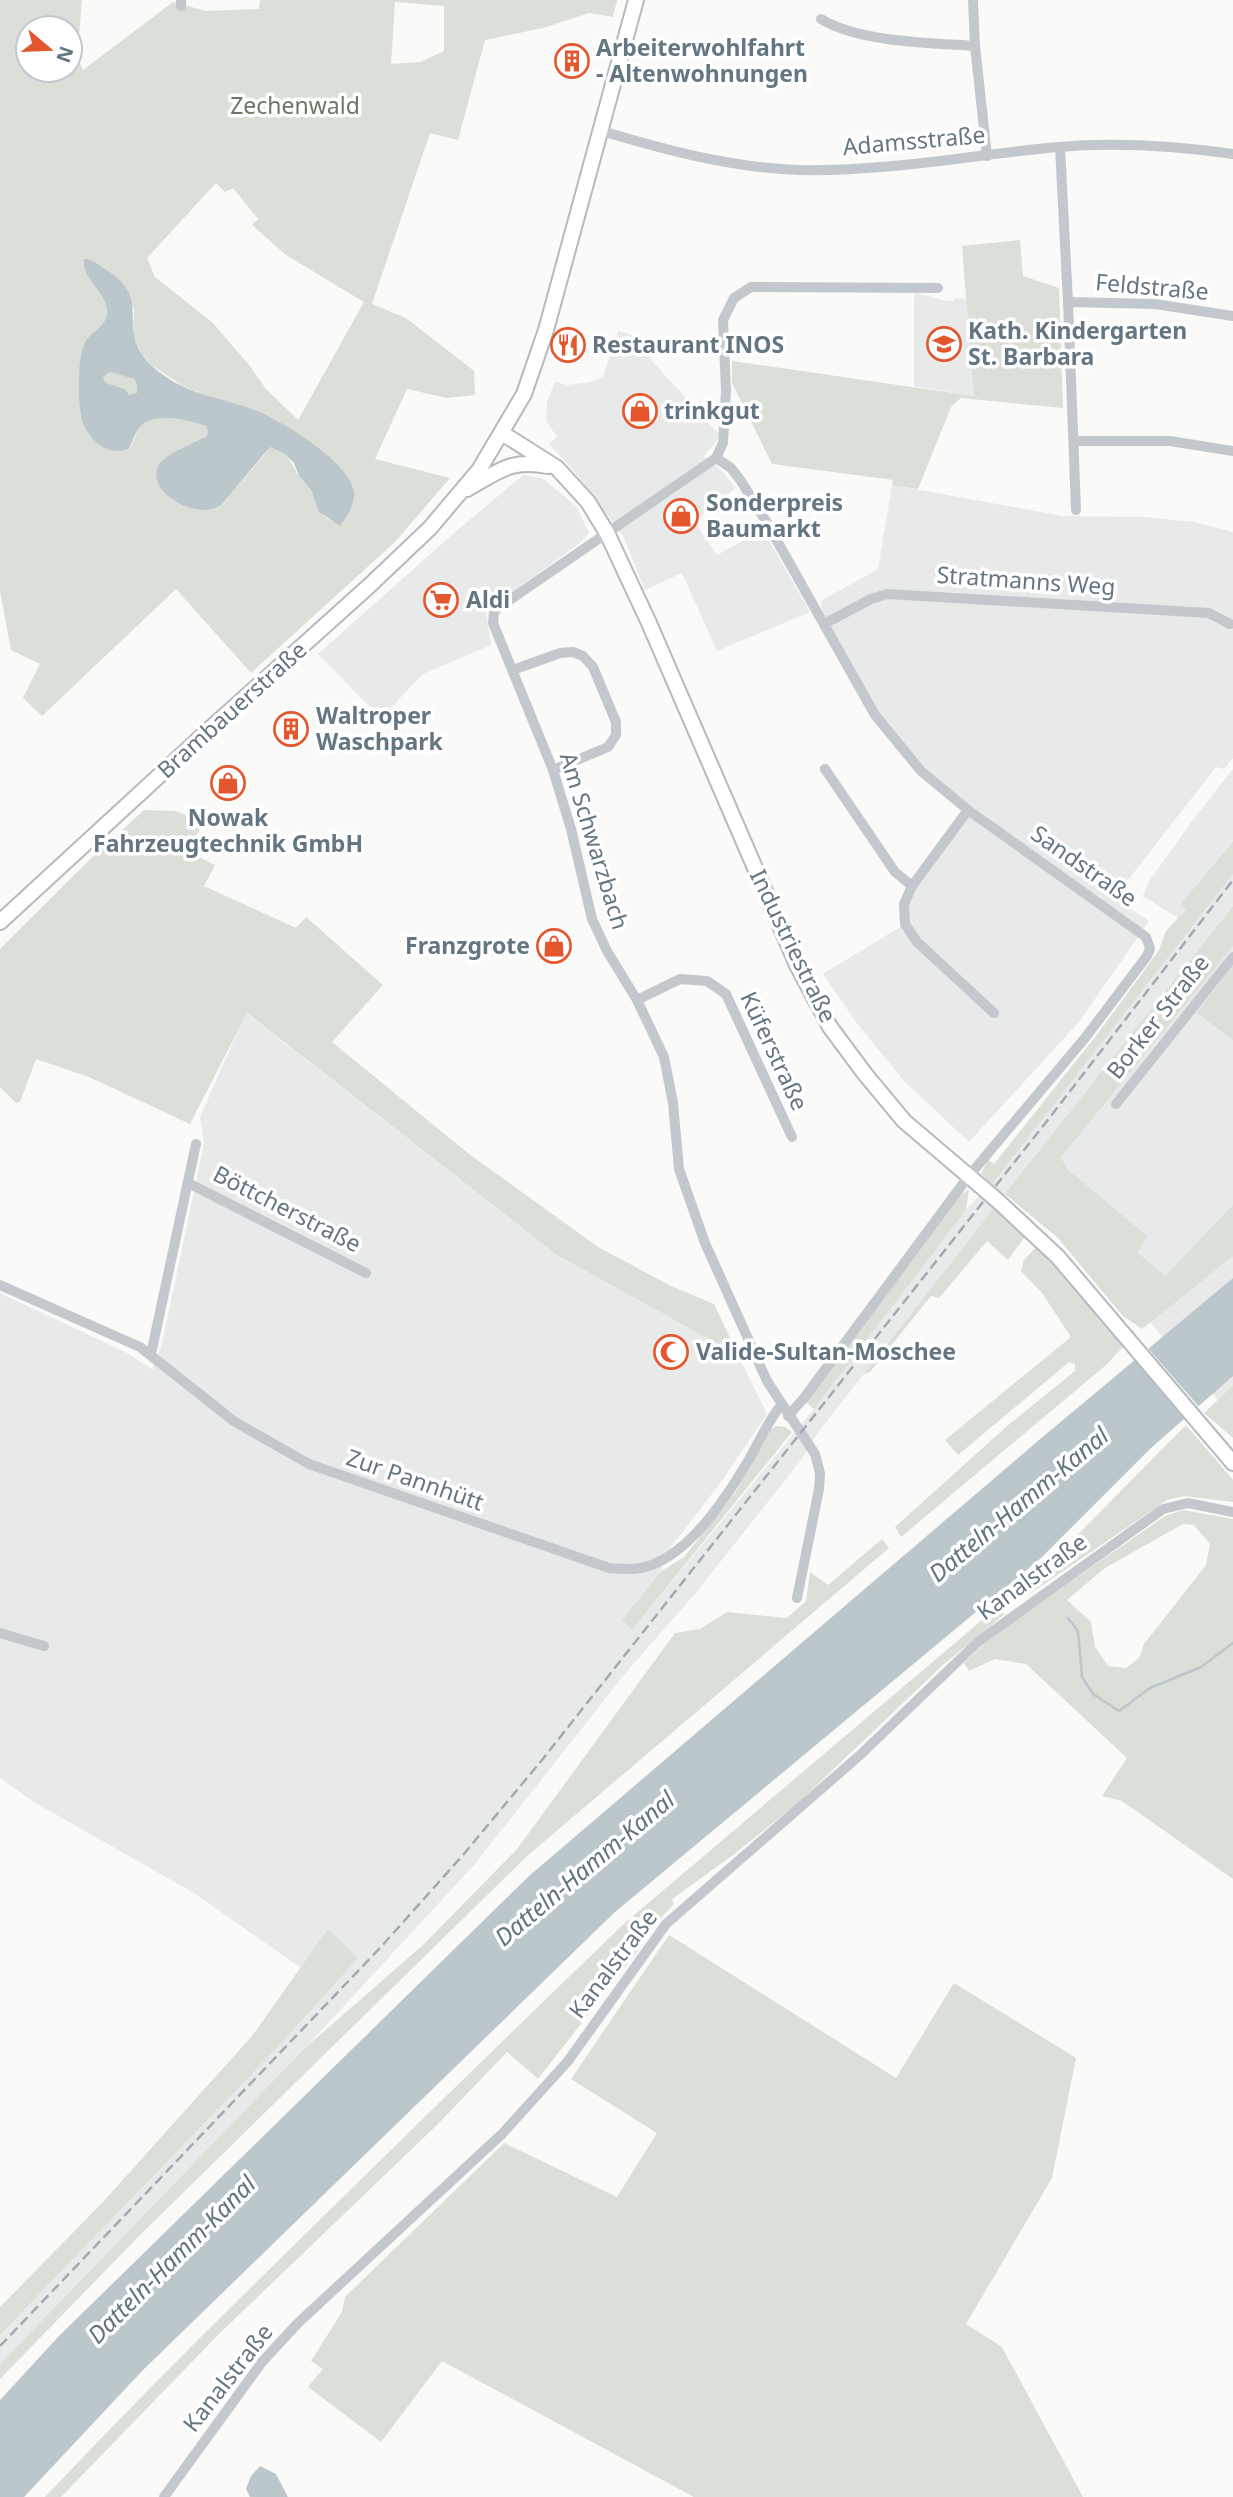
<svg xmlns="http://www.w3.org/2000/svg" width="1233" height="2497" font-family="'Noto Sans',sans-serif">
<rect width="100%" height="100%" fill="#fafaf8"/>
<!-- built -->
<g fill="#e8e9e9">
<path d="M916,293L947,301H953L954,298L973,299L974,396L914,386V298Z"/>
<path d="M618,331L643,338L652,361L719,434L716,442L704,456L720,469L736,488L694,521L717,555L763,530L810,612L717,651L682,573L645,590L623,536L573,470L549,444L557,437L546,421L547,401L555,382L567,385L590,382L603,377Z"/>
<path d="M523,475L542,478L576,506L589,533L580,543L486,611L491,645L423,674L381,718L318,654L454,533Z"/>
<path d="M892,485L1063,516L1145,517L1194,522L1233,532V758L1224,769L1216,767L1114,898L1149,921L1079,1022L969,1142L904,1081L856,1022L823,974L905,924L904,904L968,810L921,771L875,715L824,624L821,601L878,569Z"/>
<path d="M1233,769V840L1182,904L1186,908L1178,918L1143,896L1148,883L1195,817Z"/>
<path d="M1233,874V906L819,1431L802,1459L694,1595L628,1670L474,1865L306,2047L0,2364V2335L275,2050L357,1958L328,1930L301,1968L194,1893L34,1802L0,1778V1293L125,1352L152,1369L162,1344L204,1143L200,1117L246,1013L557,1255L738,1355L767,1414L721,1482L671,1547L660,1572L622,1620L632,1630L814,1409L966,1210L1002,1171Z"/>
<path d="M1233,926V1417L1030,1185Z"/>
</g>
<!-- green -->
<g fill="#dadfd7" fill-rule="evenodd">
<path d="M0,0H82L77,57L83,70L173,2L206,11L259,9L260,0H617L613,17L589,13L543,28L485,40L458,140L430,133L372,304L406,318L474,371L475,395L447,398L407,389L375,459L450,478L396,541L251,673L176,589L42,716L23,698L40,664L11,650L0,591ZM395,2L444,6V51L420,62L391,64ZM28,28H70V70H28ZM216,183L225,192L233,188L258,219L252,225L286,255L364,302L298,420L266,389L249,365L213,323L155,277L147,258ZM104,298L134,308L133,335L140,351L151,365L183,386L216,400L354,494L331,521C318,513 318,506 312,493C309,486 302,481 298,475C291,462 287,450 271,447L222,504L161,461L207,436L208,431L206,426C189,420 154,411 141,426C136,432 134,441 131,447L82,421L80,371L90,337L105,324L108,312Z"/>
<path d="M1020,240L1023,276L1059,288L1063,408L961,398L951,407L918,489L892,485L893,480L772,464L732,383V361L974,396L962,246Z"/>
<path d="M110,372L134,379L137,385V393L129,395L125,389L106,383L103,379Z"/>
<path d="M144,810L176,811L204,823L187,851L215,865L204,886L296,928L306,917L383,985L332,1042L469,1154L598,1247L671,1286L714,1304L738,1355L557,1255L247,1013L190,1124L89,1077L36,1059L20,1102L16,1103L0,1087V949L82,867Z"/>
<path d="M1233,841V874L992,1184L981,1174L988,1160L994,1164L1099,1032L1159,950L1166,931L1186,909L1181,904Z"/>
<path d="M1233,906V946L1061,1157L1066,1168L1147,1236L1138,1253L1165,1276L1233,1205V1256L1142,1329L1123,1316L1058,1238L1005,1194Z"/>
<path d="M1233,965V1040L1197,1013Z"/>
<path d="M969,1189L966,1210L814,1409L806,1402L955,1200Z"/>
<path d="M995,1207L1026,1235L1008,1260L987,1241L939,1298L931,1296L870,1372L864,1374Z"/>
<path d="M1036,1247L1060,1271L1123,1347L1106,1365L901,1537L895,1527L1006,1427L1075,1371V1364L1069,1362L958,1455L945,1440L1071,1337L1042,1293L1021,1271L1024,1260Z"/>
<path d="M1233,1386V1438L1204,1413Z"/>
<path d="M1186,1425L1233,1480V1502L1184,1496L1167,1500L1031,1593L1029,1584Z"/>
<path d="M776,1426L785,1427L792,1432L632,1630L622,1620L660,1572L684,1557L734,1494L770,1431Z"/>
<path d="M1183,1510L1233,1519V1879L1122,1801L1102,1796L1127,1758L1026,1664L995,1659L969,1671L964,1663L991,1637L1165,1516ZM1183,1524L1194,1525L1210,1544L1206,1565L1144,1644L1139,1658L1126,1668L1108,1666L1095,1647L1091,1622L1067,1600L1105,1568Z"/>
<path d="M882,1539L889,1548L526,1857L141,2234L0,2379V2364L306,2047L423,1945L517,1849L675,1633L700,1629L727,1612L787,1618L806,1601L810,1572L828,1585Z"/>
<path d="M1002,1612L1005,1614L944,1664L798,1803L733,1855L672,1899L674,1904L657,1922L640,1948L538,2079L507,2052L439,2123L219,2334L61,2497H45C142,2394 243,2295 344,2196C439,2103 533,2011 629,1919L636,1927L640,1925L633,1916L982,1620Z"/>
<path d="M328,1929L358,1958L275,2050L0,2335V2307L102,2203L252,2036Z"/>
<path d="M669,1935L896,2078L954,1983L1076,2058L1052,2178L966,2324L1002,2347L1083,2497H694L442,2361L381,2442L308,2387L323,2369L311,2361L342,2312L345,2297L504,2143L617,2197L657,2133L571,2079Z"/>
</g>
<!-- water -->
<g fill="#bbc7cb" fill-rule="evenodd">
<path d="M84,259C93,259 100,266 108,271C148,297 123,322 140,351C148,365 162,375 176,383C202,397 230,400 257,411C283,422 350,462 354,492C355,503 347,517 340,526L319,512L311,490L299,476L294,463L285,454L271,447L264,454L222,504C199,523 141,491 160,463C167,454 196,442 207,436L208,431L206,426C189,420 153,411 140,427C128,442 136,454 111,450C98,448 85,432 82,420C78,404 77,361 84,345C89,331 108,328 107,311C106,290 82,281 84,259ZM110,372L134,379L137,385V393L129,395L125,389L106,383L103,378Z"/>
<path d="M1233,1278V1376L1151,1448L1041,1558L615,1912L143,2370L24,2497H0V2400L59,2336L529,1876L1039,1440Z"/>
<path d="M260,2466L276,2474L288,2497H250L246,2489L251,2476Z"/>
</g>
<!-- pier -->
<path fill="#fafaf8" d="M1146,1346L1200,1408L1186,1421L1132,1357Z"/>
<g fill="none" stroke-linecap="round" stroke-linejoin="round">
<!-- stream -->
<path stroke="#bbc7cb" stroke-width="2.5" d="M1068,1618L1078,1631L1082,1677L1093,1694L1119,1711L1150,1688L1201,1667L1233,1643"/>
<!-- major casing -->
<g stroke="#b5babe" stroke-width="18">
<g id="major">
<path d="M502,433L557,468L588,502L607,533L649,623L797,965L830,1027L865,1074L904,1121L984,1189"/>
<path d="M467,489C500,471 509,459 548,466"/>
<path d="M0,922L211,728L369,586L430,528L479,470L524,394L546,330L636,0"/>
<path d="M999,1202L1058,1257L1233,1463"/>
</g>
</g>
<!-- minor -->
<g stroke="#c3c8cc" stroke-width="10">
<path d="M973,0L975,46L987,156"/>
<path d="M181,6V0"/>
<path d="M821,19C858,42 931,43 975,46"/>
<path d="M602,131C665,150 733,168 799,170C886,172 972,155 1058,147C1116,142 1176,146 1233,154"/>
<path d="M1060,147L1068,302L1076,510"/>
<path d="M1068,302L1155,304L1233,316"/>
<path d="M1074,441H1170L1233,451"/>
<path d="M716,458L723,443L726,391L723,320L734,298L751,287L938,288"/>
<path d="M824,624L871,599L887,594L1209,613L1230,624"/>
<path d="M513,670L560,653L573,652L583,656L593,667L616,722V735L608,747L553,770"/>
<path d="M825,769L895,872L912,886"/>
<path d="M968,810L912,886L904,904L905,924L917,942L994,1013"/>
<path d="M637,1000L680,979L707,981L726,994L792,1137"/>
<path d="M1116,1104L1233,957"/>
<path d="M188,1183L366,1273"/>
<path d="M0,1285L140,1347L235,1422L309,1464L609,1568C620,1569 631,1570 641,1568C687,1559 726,1498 748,1461C759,1442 767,1423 781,1405"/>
<path d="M151,1354L196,1144"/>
<path d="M788,1416L804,1398L968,1177L1085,1038L1147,956L1150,949L1146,937L968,810L921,771L875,715L767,523L741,481L731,468L716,458L498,608L494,612L493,623L553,770L571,829L592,919L607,951L637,1000L664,1057L673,1103L679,1169L705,1243L767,1381L815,1454L820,1473L819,1489L797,1598"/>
<path d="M0,1633L44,1646"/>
<path d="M164,2497L262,2362L298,2323L502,2134L568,2061L666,1924L859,1756L979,1641L1163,1509L1188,1503L1233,1512"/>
</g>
<!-- major -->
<use href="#major" stroke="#fff" stroke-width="14"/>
<!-- rail -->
<path stroke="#a2aab0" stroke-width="2.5" stroke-dasharray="10 5" stroke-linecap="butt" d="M0,2346L380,1948L463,1855L542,1760L1047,1121L1233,880"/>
<!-- major-bridge casing -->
<g stroke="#b5babe" stroke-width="18" stroke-linecap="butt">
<path id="major-bridge" d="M984,1189L999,1202"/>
</g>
<!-- major-bridge -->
<use href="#major-bridge" stroke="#fff" stroke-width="14"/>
</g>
<!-- icons -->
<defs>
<g id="building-ring" transform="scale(1.75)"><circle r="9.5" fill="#fff" stroke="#e4572e" stroke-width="1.5"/><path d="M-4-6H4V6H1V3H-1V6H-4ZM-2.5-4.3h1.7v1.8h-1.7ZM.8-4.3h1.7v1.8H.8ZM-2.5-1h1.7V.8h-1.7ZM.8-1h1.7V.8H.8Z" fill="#e4572e"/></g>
<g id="school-ring" transform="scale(1.75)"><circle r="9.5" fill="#fff" stroke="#e4572e" stroke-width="1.5"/><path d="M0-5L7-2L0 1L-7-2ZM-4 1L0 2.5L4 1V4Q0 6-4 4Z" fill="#e4572e"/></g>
<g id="restaurant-ring" transform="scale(1.75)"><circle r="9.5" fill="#fff" stroke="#e4572e" stroke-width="1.5"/><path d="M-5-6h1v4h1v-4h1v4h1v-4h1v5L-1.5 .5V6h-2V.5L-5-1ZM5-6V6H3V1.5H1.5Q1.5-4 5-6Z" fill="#e4572e"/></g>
<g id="shop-ring" transform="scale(1.75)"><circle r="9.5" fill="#fff" stroke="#e4572e" stroke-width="1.5"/><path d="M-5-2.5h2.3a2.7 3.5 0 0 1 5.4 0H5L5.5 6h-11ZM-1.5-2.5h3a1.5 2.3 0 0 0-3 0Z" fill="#e4572e"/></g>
<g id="supermarket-ring" transform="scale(1.75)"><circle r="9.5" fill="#fff" stroke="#e4572e" stroke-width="1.5"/><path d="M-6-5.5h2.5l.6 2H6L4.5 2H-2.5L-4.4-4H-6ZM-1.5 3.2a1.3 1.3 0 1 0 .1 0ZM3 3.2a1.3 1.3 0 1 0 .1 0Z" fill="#e4572e"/></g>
<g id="mosque-ring" transform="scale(1.75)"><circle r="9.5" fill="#fff" stroke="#e4572e" stroke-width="1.5"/><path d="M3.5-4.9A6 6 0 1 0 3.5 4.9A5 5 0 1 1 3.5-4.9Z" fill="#e4572e"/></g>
</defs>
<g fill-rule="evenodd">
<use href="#building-ring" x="572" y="61"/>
<use href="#school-ring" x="944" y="344"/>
<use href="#restaurant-ring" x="568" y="345"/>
<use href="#shop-ring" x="640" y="411"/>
<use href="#shop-ring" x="681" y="516"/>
<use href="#supermarket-ring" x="441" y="600"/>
<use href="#building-ring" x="291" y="729"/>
<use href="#shop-ring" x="228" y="783"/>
<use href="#shop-ring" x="554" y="946"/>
<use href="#mosque-ring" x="671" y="1352"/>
</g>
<g text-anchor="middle" stroke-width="7" stroke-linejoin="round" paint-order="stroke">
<!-- poi labels -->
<g font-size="23" font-weight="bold" fill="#657683" stroke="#fff" text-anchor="start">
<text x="596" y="56">Arbeiterwohlfahrt<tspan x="596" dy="26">- Altenwohnungen</tspan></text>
<text x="968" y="339">Kath. Kindergarten<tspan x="968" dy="26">St. Barbara</tspan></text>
<text x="592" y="353">Restaurant INOS</text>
<text x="664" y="419">trinkgut</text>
<text x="706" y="511">Sonderpreis<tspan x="706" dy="26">Baumarkt</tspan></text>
<text x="466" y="608">Aldi</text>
<text x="316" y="724">Waltroper<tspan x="316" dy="26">Waschpark</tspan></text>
<text x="228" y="826" text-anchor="middle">Nowak<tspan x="228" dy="26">Fahrzeugtechnik GmbH</tspan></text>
<text x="530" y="954" text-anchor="end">Franzgrote</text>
<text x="696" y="1360">Valide-Sultan-Moschee</text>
</g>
<!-- park labels -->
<g font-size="23" fill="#687a64" stroke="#fff">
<text x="295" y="114">Zechenwald</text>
</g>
<!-- street labels -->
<g font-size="23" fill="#657683" stroke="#fff">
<text transform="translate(914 141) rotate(-5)" y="8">Adamsstraße</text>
<text transform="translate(1152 287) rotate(5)" y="8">Feldstraße</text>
<text transform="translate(1026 581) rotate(4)" y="8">Stratmanns Weg</text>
<text transform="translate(232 710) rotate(-42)" y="8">Brambauerstraße</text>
<text transform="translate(594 841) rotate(73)" y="8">Am Schwarzbach</text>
<text transform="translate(1084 866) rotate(35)" y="8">Sandstraße</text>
<text transform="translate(793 946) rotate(64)" y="8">Industriestraße</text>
<text transform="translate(1158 1017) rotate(-52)" y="8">Borker Straße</text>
<text transform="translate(774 1051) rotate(65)" y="8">Küferstraße</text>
<text transform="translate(287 1209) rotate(27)" y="8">Böttcherstraße</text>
<text transform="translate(415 1480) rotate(19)" y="8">Zur Pannhütt</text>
<text transform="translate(1032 1577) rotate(-36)" y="8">Kanalstraße</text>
<text transform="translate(613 1964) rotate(-53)" y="8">Kanalstraße</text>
<text transform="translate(228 2378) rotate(-52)" y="8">Kanalstraße</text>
</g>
<!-- water labels -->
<g font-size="24" font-style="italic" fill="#60757c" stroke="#fff">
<text transform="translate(1019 1505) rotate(-40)" y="8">Datteln-Hamm-Kanal</text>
<text transform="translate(585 1869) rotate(-40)" y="8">Datteln-Hamm-Kanal</text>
<text transform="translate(172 2260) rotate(-45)" y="8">Datteln-Hamm-Kanal</text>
</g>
</g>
<!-- north arrow -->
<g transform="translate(49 49) rotate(109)"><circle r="33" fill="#ffffff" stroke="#c1c8cd" stroke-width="2"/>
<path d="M0-5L12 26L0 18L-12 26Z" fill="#e4572e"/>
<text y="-10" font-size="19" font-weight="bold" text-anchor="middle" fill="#657683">N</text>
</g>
</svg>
